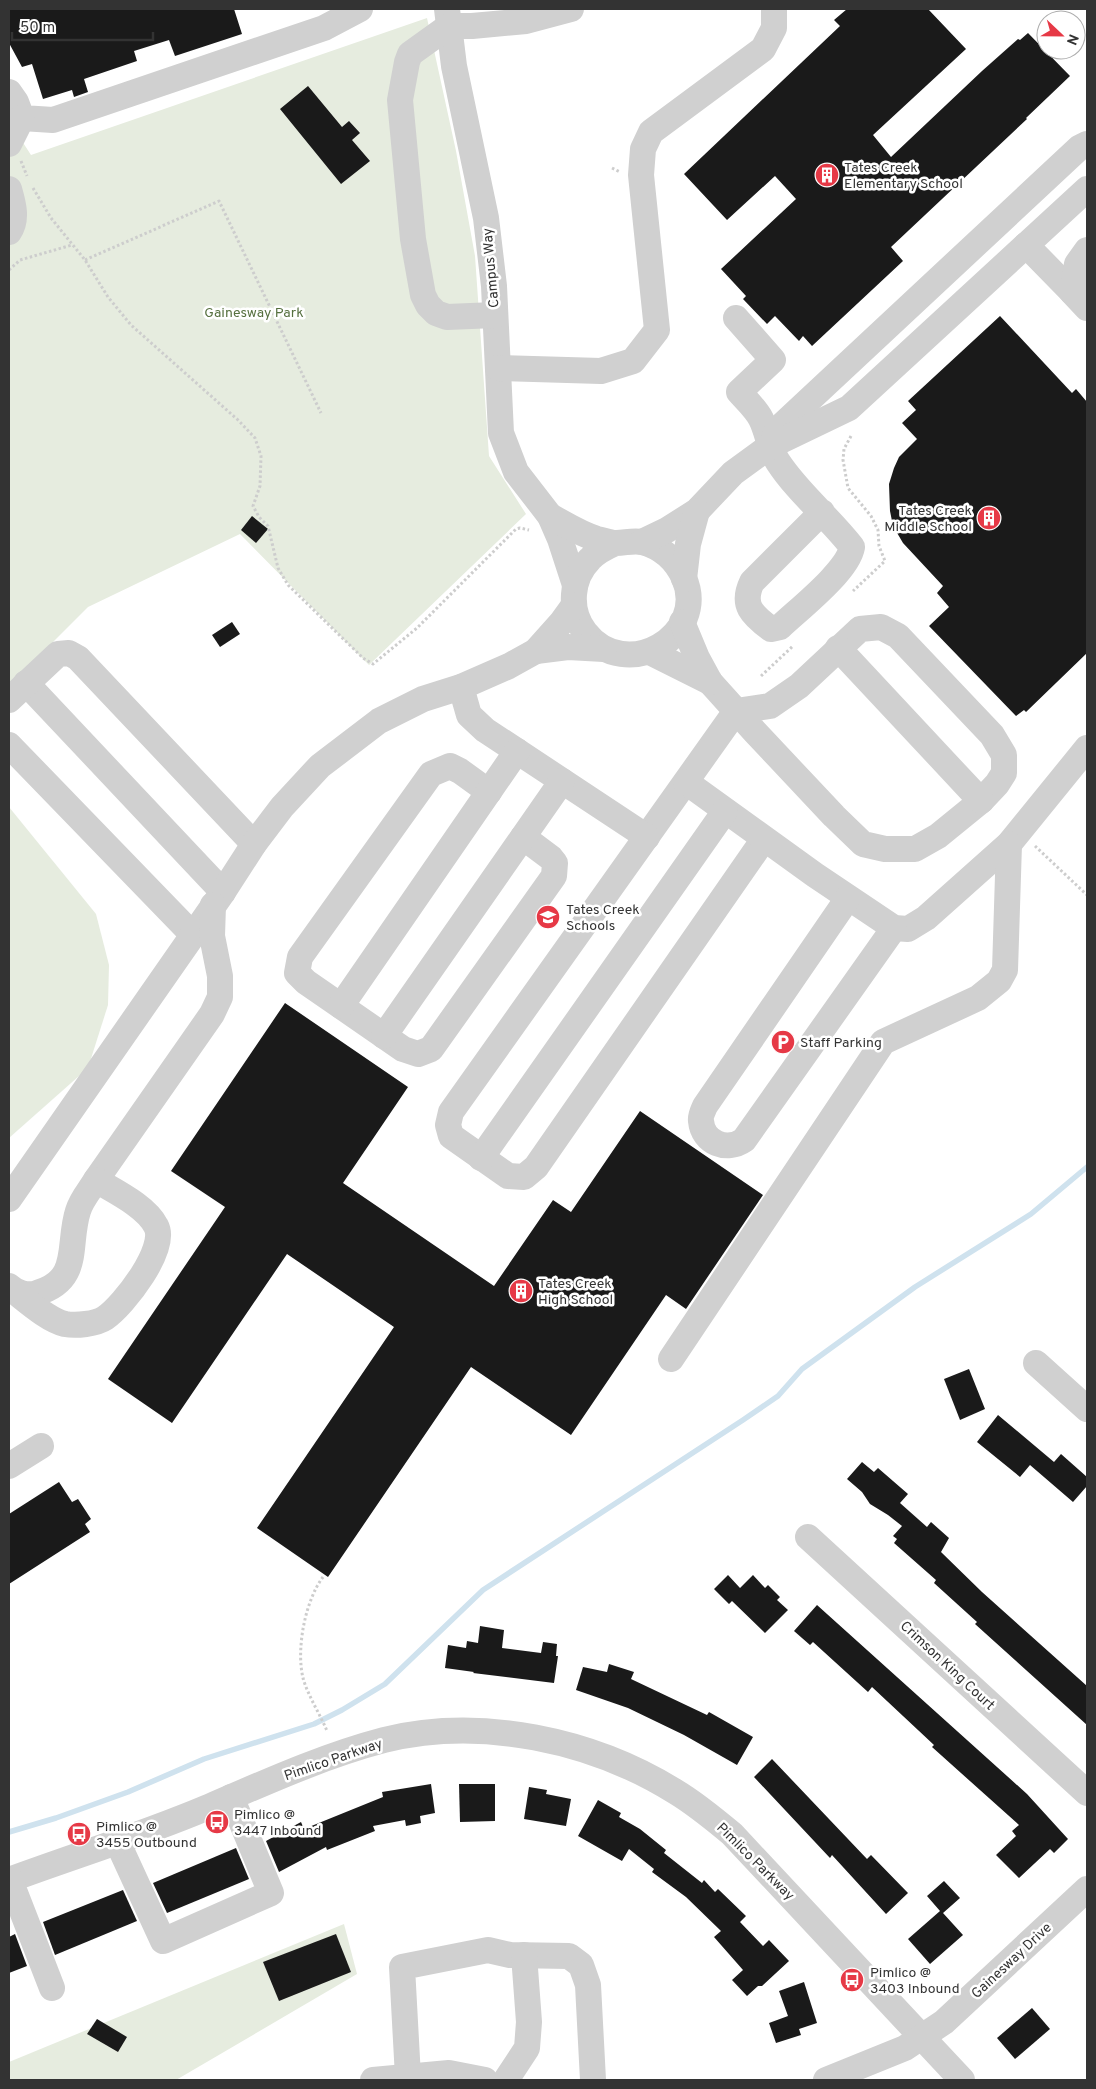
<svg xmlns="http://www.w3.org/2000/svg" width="1096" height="2089" font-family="Overpass,sans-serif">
<rect width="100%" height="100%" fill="#fff"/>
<!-- green -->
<g fill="#e6ecdf">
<path d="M427,18L456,151L475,256L489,456L526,514L369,665L240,534L88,607L9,686V121L31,155Z"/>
<path d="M9,807L96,914L109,965L108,1005L88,1068L9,1138Z"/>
<path d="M344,1924L357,1974L176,2080H9V2062Z"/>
</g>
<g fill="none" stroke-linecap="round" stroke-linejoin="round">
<!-- stream -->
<path stroke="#cfe2ee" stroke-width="5.5" d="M9,1832L56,1818L128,1792L204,1759L314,1724L342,1710L385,1684L483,1590L743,1420L778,1396L802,1369L915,1287L1031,1214L1087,1167"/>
</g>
<!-- building -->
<g fill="#1a1a1a">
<path d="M9,9H234L242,34L175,56L169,40L134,51L137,61L84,79L88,92L74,97L72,90L43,99L32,64L22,67L9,43Z"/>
<path d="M847,9H928L966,49L873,135L891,157L982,71L1018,39L1020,40L1028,33L1070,76L1026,118L1027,119L891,247L903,261L812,346L803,336L799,341L775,316L767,324L743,299L746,296L721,269L796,199L775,176L727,220L684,174L840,26L834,20Z"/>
<path d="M308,86L342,127L349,121L360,133L352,140L370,161L341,184L280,109Z"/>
<path d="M1000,316L1072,393L1076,389L1087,402V653L1026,712L1024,710L1016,716L929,626L949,607L937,593L943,586L903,543L893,526L890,511L889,484L894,468L899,457L917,439L902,423L916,410L908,401Z"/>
<path d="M252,516L268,529L256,543L241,530Z"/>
<path d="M232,622L240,634L220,647L212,635Z"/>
<path d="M285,1003L408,1087L343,1183L494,1286L553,1200L571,1212L640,1111L763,1195L686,1309L666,1295L571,1435L471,1367L328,1577L257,1528L394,1327L287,1254L172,1423L108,1379L225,1207L171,1171Z"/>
<path d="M969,1369L985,1409L960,1420L944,1379Z"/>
<path d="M998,1415L1054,1462L1061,1454L1087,1477V1486L1073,1502L1030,1465L1020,1477L977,1442Z"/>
<path d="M862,1462L874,1472L878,1468L908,1494L900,1503L927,1527L931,1522L949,1538L941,1552L982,1592L1087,1686V1725L975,1624L977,1622L934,1583L936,1580L894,1543L897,1539L893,1536L902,1526L888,1515L870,1504L862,1492L847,1479Z"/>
<path d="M59,1482L72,1502L78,1499L91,1519L85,1524L90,1532L9,1584V1514Z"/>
<path d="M728,1575L740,1588L753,1575L765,1588L768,1585L780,1597L777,1600L788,1610L765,1633L732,1601L729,1604L714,1589Z"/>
<path d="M817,1605L1027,1794L1068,1839L1054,1853L1050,1849L1019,1878L996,1855L1016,1836L1012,1831L1019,1825L932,1747L934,1745L872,1687L868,1692L813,1642L810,1645L794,1631Z"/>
<path d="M480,1626L504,1630L502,1648L541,1653L543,1642L557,1644L556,1656H558L554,1683L473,1673L474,1672L445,1668L448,1645L466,1648L467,1641L478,1643Z"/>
<path d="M609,1664L634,1672L631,1679L707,1715L709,1712L753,1737L737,1765L684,1735L628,1708L576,1690L583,1667L607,1672Z"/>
<path d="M772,1759L867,1859L871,1855L908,1893L886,1914L832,1855L830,1858L754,1777Z"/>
<path d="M431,1784L435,1813L420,1816L421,1823L406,1826L405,1820L373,1826L375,1831L327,1850L326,1847L279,1872L266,1841L301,1822L304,1829L383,1797L382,1792Z"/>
<path d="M459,1784H495V1821L460,1822Z"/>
<path d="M529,1787L547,1790L546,1794L571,1799L566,1826L524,1819Z"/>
<path d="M598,1800L621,1813L619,1817L640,1829L666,1850L664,1853L702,1883L704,1880L715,1892L718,1889L746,1916L740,1922L763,1946L769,1940L789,1961L762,1986H758L747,1996L732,1980L743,1970L714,1937L721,1931L686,1897L652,1872L654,1869L629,1849L622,1861L578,1836Z"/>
<path d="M236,1848L249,1879L167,1913L153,1883Z"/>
<path d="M944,1881L960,1898L943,1913L963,1935L930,1964L908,1939L940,1911L927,1896Z"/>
<path d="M123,1890L137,1921L55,1955L43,1922Z"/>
<path d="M15,1934L27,1966L9,1973V1937Z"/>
<path d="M336,1934L351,1972L279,2001L263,1962Z"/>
<path d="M804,1982L817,2023L799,2029L801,2035L776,2043L769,2023L788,2016L779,1991Z"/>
<path d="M1032,2008L1050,2029L1015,2059L997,2038Z"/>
<path d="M97,2019L127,2037L118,2052L87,2034Z"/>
</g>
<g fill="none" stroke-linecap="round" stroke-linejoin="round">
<!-- path -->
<g stroke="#cdcdcd" stroke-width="3" stroke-dasharray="2.5 2.5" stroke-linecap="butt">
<path d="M21,161L27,176"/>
<path d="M612,168L620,172"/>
<path d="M33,188L51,218L85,260L108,297L131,325L238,420L255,438L261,456L260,486L253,506L259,517L268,526L278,568L288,585L363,658L373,664L417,628L516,529L520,528L529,530"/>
<path d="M85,260L219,201L321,413"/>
<path d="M9,270L20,260L72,245"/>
<path d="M851,436L844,449L843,460L848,488L871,516L878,530L879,546L885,561L853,591"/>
<path d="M761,676L793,646"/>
<path d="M1035,846L1087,895"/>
<path d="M323,1577C305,1601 296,1649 303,1678C308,1696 320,1714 327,1731"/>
</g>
<!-- minor -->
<g stroke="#d0d0d0" stroke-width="26">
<path d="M447,9L454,66L486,218L494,286L501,433L516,472L550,516L560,539L575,585"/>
<path d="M9,92L16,102L22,118L53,120L324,28L360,9"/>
<path d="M9,144L22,118"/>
<path d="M9,189C13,203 18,219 9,232"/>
<path d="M1026,245L1072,292"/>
<path d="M1087,250L1077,264L1072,292L1087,308"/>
<path d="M495,315L447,317L436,313L428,305L423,295L413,239L400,100L407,62L410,54L449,26H472L526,21L571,9"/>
<path d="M736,318L773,360L739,392C746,400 756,409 761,419C768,433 769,449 778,462C799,494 829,517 852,547C848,571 799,609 780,627L771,629C752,615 741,605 752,582L822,512"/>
<path d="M498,368L601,371L633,361L657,330L641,175L643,149L651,132L763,49L774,28V9"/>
<path d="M771,443L779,428L1079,148L1087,144"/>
<path d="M550,516C565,524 580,534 597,539C603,540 610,543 616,543C625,543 633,540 642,542C661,547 676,560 684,578C709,635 626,685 585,632C568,610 571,578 590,559C597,551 606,547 615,543"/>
<path d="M642,542L667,530L697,511L733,473L770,446L849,408L1087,189"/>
<path d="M684,579L688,544L697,511"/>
<path d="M682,622L697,658L710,682L755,732L834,816L863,844L885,849H915L938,836L981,801L997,784L1004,773V755L992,735L898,636L881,627L860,629L799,686L770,706L736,711L451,1112L448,1125L451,1136L508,1176L524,1177L536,1167L764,839"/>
<path d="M838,648L981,801"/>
<path d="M536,651L568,647L604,649"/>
<path d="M650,652L710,682"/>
<path d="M26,683L223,892"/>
<path d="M461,687L469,715L485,730L647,837"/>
<path d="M9,700L58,654L69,653L78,658L254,844"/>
<path d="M9,745L192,934"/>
<path d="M686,782L815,875L894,928L908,929L926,918L1009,844L1087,748"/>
<path d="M489,792L460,771L450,766L431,774L300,957L297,973L306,982L403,1049L418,1054L431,1049L554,876L555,863L551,858L523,837"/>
<path d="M848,898L705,1106C703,1111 700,1116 701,1121C703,1143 727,1152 744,1140L894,928"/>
<path d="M341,1006L517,751"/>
<path d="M384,1036L562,781"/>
<path d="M481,1158L725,811"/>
<path d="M9,1199L223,892L254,844L282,807L320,766L379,721L423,699L461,687L509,666L536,651L561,623L574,605"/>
<path d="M9,1286C16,1293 28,1296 37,1293C82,1280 67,1245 78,1211C81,1200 90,1190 96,1180L212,1014L220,997V976L212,936L213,905"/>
<path d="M14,1291C27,1301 48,1320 65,1324C76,1326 96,1324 105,1318C124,1305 168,1248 156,1226C146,1206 114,1191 96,1180"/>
<path d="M671,1359L883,1042L978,998L999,981L1005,970L1009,844"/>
<path d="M1036,1363L1087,1409"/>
<path d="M9,1466L41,1446"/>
<path d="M808,1537L1087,1793"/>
<path d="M117,1841L163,1941L271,1893L231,1797"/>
<path d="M9,1880C74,1856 142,1835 206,1808C264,1783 323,1756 384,1740C481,1716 593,1740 676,1792C696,1804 714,1819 732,1834L962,2080"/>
<path d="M10,1880L52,1988"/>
<path d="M408,2077L402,1967L488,1950L510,1955L569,1956L581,1965L588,1985L593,2080"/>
<path d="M373,2080L449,2073L485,2080"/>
<path d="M506,2080L527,2048L529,2022L524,1955"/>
<path d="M826,2080L905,2048L944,2022L1087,1889"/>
</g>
</g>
<!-- icons -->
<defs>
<g id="building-disc" transform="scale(1.25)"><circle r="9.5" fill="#e63946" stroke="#fff"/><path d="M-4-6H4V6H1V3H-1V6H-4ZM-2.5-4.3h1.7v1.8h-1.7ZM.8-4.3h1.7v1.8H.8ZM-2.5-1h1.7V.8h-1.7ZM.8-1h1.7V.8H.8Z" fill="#fff"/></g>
<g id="school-disc" transform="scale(1.25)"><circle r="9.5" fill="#e63946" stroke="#fff"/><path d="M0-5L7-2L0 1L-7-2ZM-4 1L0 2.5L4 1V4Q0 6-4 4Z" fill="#fff"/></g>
<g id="parking-disc" transform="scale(1.25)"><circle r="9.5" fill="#e63946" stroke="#fff"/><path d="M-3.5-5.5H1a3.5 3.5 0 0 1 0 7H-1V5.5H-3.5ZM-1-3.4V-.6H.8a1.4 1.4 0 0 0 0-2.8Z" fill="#fff"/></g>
<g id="bus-disc" transform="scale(1.25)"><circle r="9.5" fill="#e63946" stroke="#fff"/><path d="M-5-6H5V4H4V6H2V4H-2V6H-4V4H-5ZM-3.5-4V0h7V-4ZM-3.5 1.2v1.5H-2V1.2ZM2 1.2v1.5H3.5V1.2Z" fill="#fff"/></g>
</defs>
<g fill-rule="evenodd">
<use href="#building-disc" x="827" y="175"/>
<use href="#building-disc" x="989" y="518"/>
<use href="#school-disc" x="548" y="917"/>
<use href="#parking-disc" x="783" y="1042"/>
<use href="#building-disc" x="521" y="1291"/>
<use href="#bus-disc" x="217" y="1822"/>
<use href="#bus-disc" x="79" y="1834"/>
<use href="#bus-disc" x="852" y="1980"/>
</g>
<g text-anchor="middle" stroke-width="5" stroke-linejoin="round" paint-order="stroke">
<!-- poi labels -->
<g font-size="14" fill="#333" stroke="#fff" text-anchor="start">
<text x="844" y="172">Tates Creek<tspan x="844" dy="16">Elementary School</tspan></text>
<text x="972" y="515" text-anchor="end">Tates Creek<tspan x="972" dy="16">Middle School</tspan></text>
<text x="566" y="914">Tates Creek<tspan x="566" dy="16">Schools</tspan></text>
<text x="800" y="1047">Staff Parking</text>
<text x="538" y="1288">Tates Creek<tspan x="538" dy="16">High School</tspan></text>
<text x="234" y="1819">Pimlico @<tspan x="234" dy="16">3447 Inbound</tspan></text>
<text x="96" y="1831">Pimlico @<tspan x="96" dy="16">3455 Outbound</tspan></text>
<text x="870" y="1977">Pimlico @<tspan x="870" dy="16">3403 Inbound</tspan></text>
</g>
<!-- street labels -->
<g font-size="14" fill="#333" stroke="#fff">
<text transform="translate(490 268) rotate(-95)" y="5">Campus Way</text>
<text transform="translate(948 1665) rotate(43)" y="5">Crimson King Court</text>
<text transform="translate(333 1759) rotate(-19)" y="5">Pimlico Parkway</text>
<text transform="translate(756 1861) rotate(45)" y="5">Pimlico Parkway</text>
<text transform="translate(1011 1960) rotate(-43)" y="5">Gainesway Drive</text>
</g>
<!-- park labels -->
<g font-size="14" fill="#56703f" stroke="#fff">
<text x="254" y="317">Gainesway Park</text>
</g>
</g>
<!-- border -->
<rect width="1096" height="2089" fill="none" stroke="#333333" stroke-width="20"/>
<!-- north arrow -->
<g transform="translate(1061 35) rotate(112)"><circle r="24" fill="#ffffff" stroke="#adadad"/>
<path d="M0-4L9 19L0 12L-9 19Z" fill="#e63946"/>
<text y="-8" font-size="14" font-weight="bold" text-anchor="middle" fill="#333333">N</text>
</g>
<!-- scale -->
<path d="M12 32v8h141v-8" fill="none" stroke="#333333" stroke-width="2.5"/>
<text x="20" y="32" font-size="15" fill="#333333" stroke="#ffffff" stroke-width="4" paint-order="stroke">50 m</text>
</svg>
